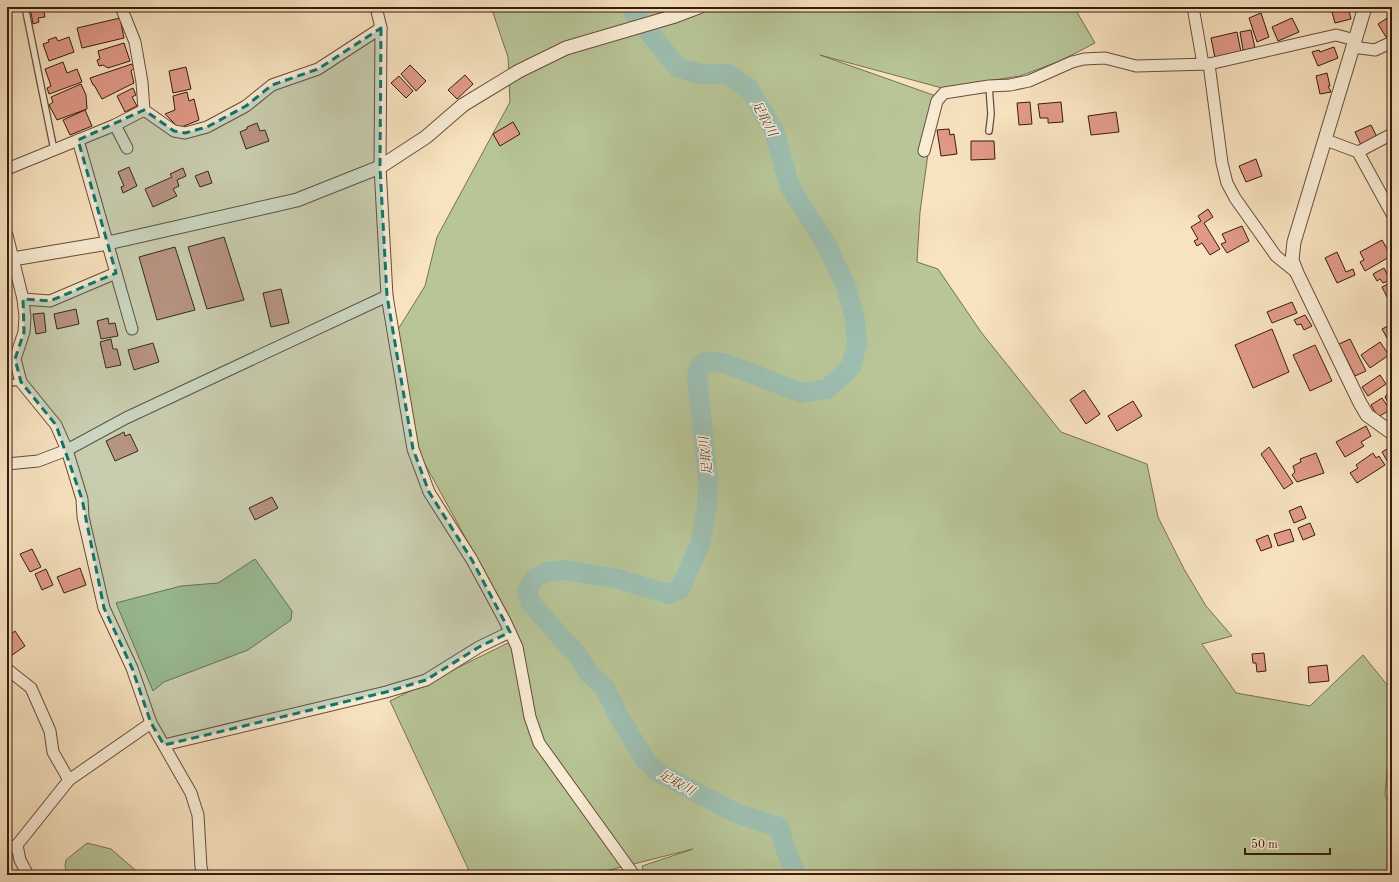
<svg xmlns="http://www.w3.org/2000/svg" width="1399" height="882" font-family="'Old Standard TT','Noto Serif JP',serif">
<rect width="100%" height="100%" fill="#f8e3c0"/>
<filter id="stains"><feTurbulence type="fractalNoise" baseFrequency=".005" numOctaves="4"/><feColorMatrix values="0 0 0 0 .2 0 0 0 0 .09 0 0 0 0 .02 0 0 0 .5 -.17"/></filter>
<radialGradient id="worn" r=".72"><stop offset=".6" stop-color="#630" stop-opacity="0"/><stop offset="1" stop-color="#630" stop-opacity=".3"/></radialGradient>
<!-- green -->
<g fill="#b8c597" stroke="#787053">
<path d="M491,7H1074L1095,43L1060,61L1020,76L942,88L820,55L936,96L920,212L917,262L938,269L981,332L1061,432L1147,464L1158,517L1184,569L1206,606L1232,636L1202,644L1236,693L1310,706L1363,655L1392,691V714L1385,795L1392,809V875H644L642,866L693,849L590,875H471L390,701L518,638L481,566L420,455L397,331L425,286L437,237L510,102L508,57Z"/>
<path d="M255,559L292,611L291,620L248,650L164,682L153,691L116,603L181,586L218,583Z"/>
<path d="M87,843L111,849L141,875H67L65,866L66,860Z"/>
</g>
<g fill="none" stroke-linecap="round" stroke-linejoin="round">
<!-- river -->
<path stroke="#9dbeb0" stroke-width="20" d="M630,7L636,16L677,67L700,74H728L749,89L774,131L790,187L826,244L846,286L855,320L857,344L851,367L827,389L802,393L724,363L706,362L700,366L697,376L708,480L707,507L700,544L680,589L669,594L614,578L564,570L546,572L535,578L527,591L530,602L565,642L576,653L588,672L605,688L619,717L646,761L658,772L736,813L779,827L784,845L796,875"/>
</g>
<!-- building -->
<g fill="#e19a88" stroke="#381b0f">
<path d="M30,7H43L45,17L38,18L39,22L33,24Z"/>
<path d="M1348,7L1351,19L1335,23L1332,12Z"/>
<path d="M1392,12V33L1386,37L1378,24L1389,17L1387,15Z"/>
<path d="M1261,13L1269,37L1257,42L1249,18Z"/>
<path d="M120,18L124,38L82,48L77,28Z"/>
<path d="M1292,18L1299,32L1278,41L1272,27Z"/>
<path d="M1251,30L1255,48L1243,50L1240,32Z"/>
<path d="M1237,32L1241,52L1215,58L1211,38Z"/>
<path d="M56,37L58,41L69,37L74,52L49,61L43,44L49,42L48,40Z"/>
<path d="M124,43L130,61L108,68L103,65L99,66L97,60L100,59L98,51Z"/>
<path d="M1334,47L1338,58L1318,66L1312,52L1319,50L1320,52Z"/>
<path d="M63,62L67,73L77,69L82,82L49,94L47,88L51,86L45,69Z"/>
<path d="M132,64L134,68L131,71L134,83L102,99L94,85H93L90,78Z"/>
<path d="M410,65L426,81L416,91L401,74Z"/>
<path d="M186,67L191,89L173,93L169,71Z"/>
<path d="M1327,73L1330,86H1328L1331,92L1320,94L1316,76Z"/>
<path d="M465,75L473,84L457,99L448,90Z"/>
<path d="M399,76L413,91L406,98L391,83Z"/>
<path d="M81,84L86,95L87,109L57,120L49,105L53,102L51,97Z"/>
<path d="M133,88L136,95L132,97L137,106L125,112L117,96Z"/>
<path d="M187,92L189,101L194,99L199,120L179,128L165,114L175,110L173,96Z"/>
<path d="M1030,102L1032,124L1019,125L1017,103Z"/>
<path d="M1061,102L1063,122L1048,123V118H1040L1038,104Z"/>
<path d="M85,110L92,126L70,135L63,120Z"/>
<path d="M1116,112L1119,132L1091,135L1088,116Z"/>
<path d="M513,122L520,134L500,146L493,134Z"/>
<path d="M257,123L260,131L265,130L269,141L246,149L240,132L247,129V127Z"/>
<path d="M1371,125L1377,137L1361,145L1355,132Z"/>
<path d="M949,129L950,135L954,134L957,154L941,156L937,130Z"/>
<path d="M971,141H994L995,159L971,160Z"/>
<path d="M1256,159L1262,176L1246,182L1239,166Z"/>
<path d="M129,167L137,186L123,193L121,187L124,186L118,172Z"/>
<path d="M183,168L186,176L177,180L179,186L173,189L177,196L153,207L145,189L172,177L170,174Z"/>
<path d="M208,171L212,183L200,187L195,176Z"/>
<path d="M1208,209L1213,217L1204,223L1220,249L1210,255L1202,243L1197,246L1194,241L1198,239L1191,227L1201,221L1198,216Z"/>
<path d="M1242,226L1249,241L1227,253L1221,244L1226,242L1222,234Z"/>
<path d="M224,237L244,300L207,309L188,247Z"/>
<path d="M1382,240L1391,256L1365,271L1360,262L1364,260L1360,252Z"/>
<path d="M175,247L195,310L157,320L139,257Z"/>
<path d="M1337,252L1346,272L1353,269L1355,275L1337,283L1325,258Z"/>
<path d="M1384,268L1390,280L1383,283L1380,279L1377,281L1373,274Z"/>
<path d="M1392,282V294L1387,297L1382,287Z"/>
<path d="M281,289L289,323L271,327L263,293Z"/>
<path d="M1292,302L1297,313L1272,323L1267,312Z"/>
<path d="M76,309L79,324L57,329L54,314Z"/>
<path d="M44,313L46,332L36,334L33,314Z"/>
<path d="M1305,315L1312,326L1304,330L1301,324L1297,325L1294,320Z"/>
<path d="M108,318L109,324L115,323L118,336L101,339L97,321Z"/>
<path d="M1392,324V347L1382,329Z"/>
<path d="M1272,329L1289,372L1253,388L1235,345Z"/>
<path d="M111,339L113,349H117L121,365L106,368L100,342Z"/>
<path d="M1350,339L1366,371L1355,376L1339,344Z"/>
<path d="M1380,342L1389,355L1370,368L1361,355Z"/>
<path d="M153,343L159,362L134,370L128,350Z"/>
<path d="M1315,345L1332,381L1310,391L1293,355Z"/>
<path d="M1380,375L1386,384L1368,396L1362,387Z"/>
<path d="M1392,388V405L1390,406L1385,397Z"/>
<path d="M1084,390L1100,414L1086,424L1070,400Z"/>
<path d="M1382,398L1390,410L1378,417L1371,405Z"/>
<path d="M1133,401L1142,416L1117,431L1108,416Z"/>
<path d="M1366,426L1371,436L1361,442L1364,446L1345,457L1336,442Z"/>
<path d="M124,432L125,436L130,434L138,451L115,461L106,441Z"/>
<path d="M1392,446V462L1389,464L1382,452Z"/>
<path d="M1269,447L1293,483L1284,489L1261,454Z"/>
<path d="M1316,453L1324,473L1297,482L1292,475L1295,472L1293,466L1301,462L1300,459Z"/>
<path d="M1373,453L1376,458L1379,456L1385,465L1357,483L1350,473L1358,468L1356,465Z"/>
<path d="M272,497L278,508L255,520L249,508Z"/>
<path d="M1301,506L1306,518L1294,523L1289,511Z"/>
<path d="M1310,523L1315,535L1303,540L1298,528Z"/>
<path d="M1290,529L1294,541L1278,546L1274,534Z"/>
<path d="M1268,535L1272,547L1261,551L1256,540Z"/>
<path d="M32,549L41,567L30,572L20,554Z"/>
<path d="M80,568L86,585L64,593L57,577Z"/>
<path d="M46,569L53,585L42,590L35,574Z"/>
<path d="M15,631L25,646L8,658L7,656V637Z"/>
<path d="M1264,653L1266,671L1257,672L1256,663H1253L1252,654Z"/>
<path d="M1327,665L1329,681L1309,683L1308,667Z"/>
</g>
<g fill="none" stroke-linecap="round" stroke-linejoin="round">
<!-- service casing -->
<g stroke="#684d3b" stroke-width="8">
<g id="service">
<path d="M25,7L54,150"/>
<path d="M989,131L991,114L989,86"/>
<path d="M7,383L21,382"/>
</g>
</g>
<!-- minor casing -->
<g stroke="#684d3b" stroke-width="13">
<g id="minor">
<path d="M121,7L135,42L142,82L144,110L174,131L185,133L207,127L246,106L272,85L318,69L381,28"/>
<path d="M376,7L381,28L380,167L387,296L413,449L429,492L472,560L505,621L517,647L530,717L539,743L634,875"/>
<path d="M1193,7L1203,64"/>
<path d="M1353,47L1375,50L1392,42"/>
<path d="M1209,64L1222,163L1227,183L1235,198L1276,256L1297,273"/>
<path d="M115,125L127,148"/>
<path d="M78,140L132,329"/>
<path d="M1326,140L1358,152L1392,214"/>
<path d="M924,151L937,101L944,93L989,86L1010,85L1029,81L1072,62L1084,59L1105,58L1136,66L1209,64L1336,35L1355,40"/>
<path d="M1358,152L1392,134"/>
<path d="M7,169L115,125L144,110"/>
<path d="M7,235L23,299L25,317L24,332L15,359L21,382L56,425L67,450L82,499L83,517L104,608L132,668L151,723L191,793L198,815L201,867L203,875"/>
<path d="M23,299L50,301L116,273"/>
<path d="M7,464L38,461L67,450L126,418L387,296"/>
<path d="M7,669L31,688L50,731L53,752L69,780"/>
<path d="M164,745L386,692L426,680L479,647L510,632"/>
<path d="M17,845L20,860L28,875"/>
<path d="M7,849L17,845L69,780L151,723"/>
</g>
</g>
<!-- tertiary casing -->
<g stroke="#684d3b" stroke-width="15">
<g id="tertiary">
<path d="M1365,7L1294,242L1292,260L1297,273L1360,403L1367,415L1392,433"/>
<path d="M7,260L108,243L297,200L380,167L426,137L463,105L519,71L566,48L675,16L699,7"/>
</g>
</g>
<!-- service -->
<use href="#service" stroke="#faedd6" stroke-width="5.5"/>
<!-- minor -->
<use href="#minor" stroke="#faedd6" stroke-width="11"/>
<!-- tertiary -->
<use href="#tertiary" stroke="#faedd6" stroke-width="13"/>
</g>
<!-- marked area -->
<path fill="#0f766e" fill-opacity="0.2" stroke="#0f766e" stroke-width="3" stroke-dasharray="8 5" stroke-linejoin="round" d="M381,28L380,167L387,296L413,449L429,492L472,560L510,632L479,647L426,680L386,692L164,745L151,723L132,668L104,608L82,499L56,425L21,382L15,359L24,332L23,299L50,301L116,273L78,140L144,110L174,131L185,133L207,127L246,106L272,85L318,69Z"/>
<g text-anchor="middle" stroke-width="3" stroke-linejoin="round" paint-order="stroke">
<!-- water labels -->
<g font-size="13" font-style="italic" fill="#564c3f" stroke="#faedd6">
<text transform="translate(765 118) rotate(62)" y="5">足取川</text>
<text transform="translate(705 456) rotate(-96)" y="5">足取川</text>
<text transform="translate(677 782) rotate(30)" y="5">足取川</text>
</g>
</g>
<!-- margin -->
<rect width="1399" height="882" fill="none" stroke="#f8e3c0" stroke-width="24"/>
<rect x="8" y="8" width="1383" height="866" fill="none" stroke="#381b0f" stroke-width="2"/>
<rect x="12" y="12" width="1375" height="858" fill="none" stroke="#381b0f"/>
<!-- scale -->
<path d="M1245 848v6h85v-6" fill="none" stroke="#381b0f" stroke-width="2"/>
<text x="1251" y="848" font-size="12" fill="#381b0f" stroke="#faedd6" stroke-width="3" paint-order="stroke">50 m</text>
<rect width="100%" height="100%" filter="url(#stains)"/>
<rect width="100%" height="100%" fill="url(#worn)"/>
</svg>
